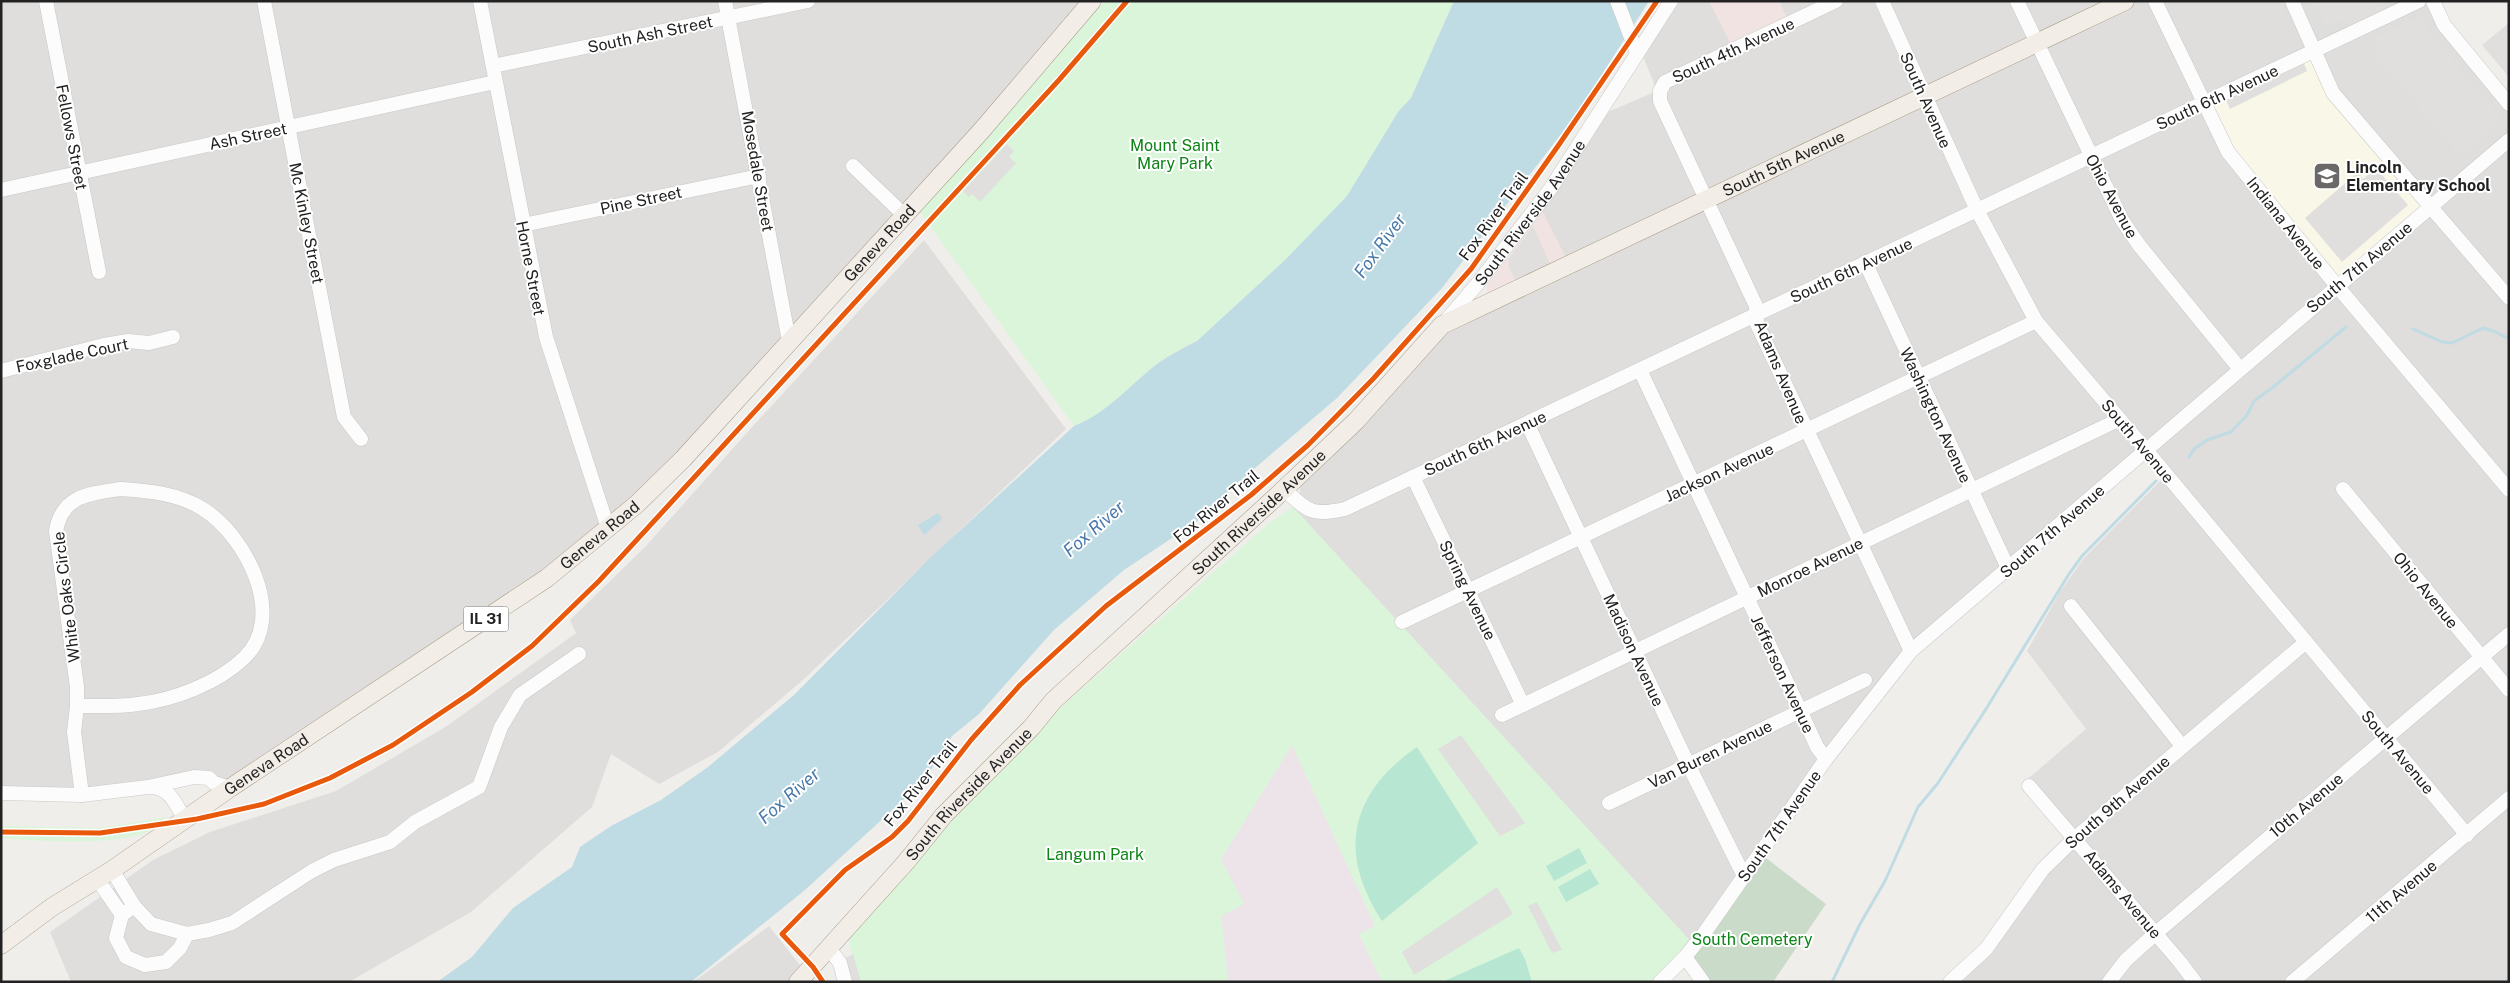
<svg xmlns="http://www.w3.org/2000/svg" width="2510" height="983" font-family="'Public Sans',sans-serif">
<rect width="100%" height="100%" fill="#f0eeeb"/>
<!-- residential -->
<g fill="#dfdedc">
<path d="M1,1H719L785,340L658,474L543,575L230,783L209,776L76,791L1,790Z"/>
<path d="M729,1H1084L791,331Z"/>
<path d="M1676,1H1709L1736,53L1843,1H1876L1921,96L1566,258L1542,211L1603,114L1657,91L1642,54Z"/>
<path d="M1779,1H1830L1788,21Z"/>
<path d="M1883,1H2119L1926,93Z"/>
<path d="M2133,1H2152L2225,154L2333,285L2147,446L2037,317L1928,98Z"/>
<path d="M2158,1H2288L2311,50L2205,99Z"/>
<path d="M2425,2L2440,30L2509,111V293L2336,91L2321,52Z"/>
<path d="M1923,100L2031,319L2143,450L1912,647L1759,324L1710,201Z"/>
<path d="M1705,204L1907,651L1692,943L1293,507L1300,496V484L1447,333Z"/>
<path d="M2431,210L2509,303V486L2341,287Z"/>
<path d="M924,240L1066,429L803,680L718,752L659,784L611,754L592,807L471,912L349,982H71L50,932L153,860L210,832L336,791L447,726L576,633L570,620L646,546L752,427Z"/>
<path d="M2336,291L2509,494V982H1955L2028,891L2075,842L2023,783L2086,729L2027,651L2060,592L2084,558L2164,477L2151,451Z"/>
<path d="M769,926L813,982H693Z"/>
</g>
<!-- commercial -->
<g fill="#f1e3e1">
<path d="M1709,1H1779L1788,21L1733,48Z"/>
<path d="M1542,211L1566,258L1494,292H1487V286Z"/>
</g>
<!-- industrial -->
<path fill="#ede4e9" d="M1292,744L1375,926L1359,935L1382,982H1228L1221,916V859Z"/>
<!-- education -->
<path fill="#f8f7e8" d="M2313,56L2425,204L2338,280L2230,148L2208,105Z"/>
<!-- religious -->
<path fill="#dededc" d="M2293,1H2414L2316,48Z"/>
<!-- cemetery -->
<path fill="#cadbca" d="M1762,855L1826,904L1773,982H1706L1688,957Z"/>
<!-- park -->
<g fill="#daf5da">
<path d="M1105,1H1454L1411,98L1398,112L1347,196L1286,259L1197,341C1183,348 1170,355 1157,364C1130,385 1106,414 1074,426L920,212Z"/>
<path d="M1293,507L1694,945L1661,982H1382L1359,934L1375,926L1292,745L1221,859L1244,904L1221,916L1228,982H858L848,938L951,822L1060,708L1269,523Z"/>
<path d="M166,817C160,822 152,831 145,833C107,846 41,841 1,838V826L100,828Z"/>
</g>
<!-- pitch -->
<g fill="#b7e6d2">
<path d="M1417,747L1478,843L1382,921C1337,853 1350,793 1417,747Z"/>
<path d="M1579,848L1587,863L1554,881L1546,866Z"/>
<path d="M1590,869L1599,884L1566,902L1558,887Z"/>
<path d="M1519,948L1525,959L1532,982H1442Z"/>
</g>
<!-- parking -->
<g fill="#e0dfde">
<path d="M2314,1H2380L2384,9L2349,26L2345,18L2326,27Z"/>
<path d="M2422,16L2430,33L2504,120L2460,157L2372,53L2379,47L2375,38Z"/>
<path d="M2509,23V77L2482,45Z"/>
<path d="M2303,61L2307,71L2230,109L2225,98Z"/>
<path d="M1007,144L1014,151L1009,157L1016,163L980,202L972,194L969,197L963,191Z"/>
<path d="M2376,168L2408,205L2342,262L2305,218L2358,172L2363,179Z"/>
<path d="M1533,226L1550,264L1516,282L1509,268V260L1507,261Z"/>
<path d="M2253,365L2256,368L2165,446L2169,437Z"/>
<path d="M1461,735L1525,823L1500,836L1438,749Z"/>
<path d="M1497,887L1513,914L1414,975L1402,952Z"/>
<path d="M1537,902L1562,950L1552,953L1528,906Z"/>
<path d="M853,954L861,982H852L845,958Z"/>
</g>
<!-- water -->
<g fill="#bfdbe3">
<path d="M1454,1H1649L1575,116L1442,288L1337,398L1234,486L1202,518L1124,570L1054,630L979,714L952,736L924,781L805,890L691,982H437L472,957L513,908L572,867L580,847L611,826L661,800L708,767L794,695L930,558L1074,426C1106,414 1130,385 1157,364C1170,355 1183,348 1197,341L1286,259L1347,196L1398,112L1411,98Z"/>
<path d="M938,513L942,519L924,535L918,525Z"/>
</g>
<g fill="none" stroke-linecap="round" stroke-linejoin="round">
<!-- stream -->
<g stroke="#bfdbe3" stroke-width="3">
<path d="M2413,329L2442,342L2452,343L2483,328L2496,332L2509,339"/>
<path d="M2189,457L2194,449L2207,440L2231,432L2247,415L2254,401L2272,388L2346,327"/>
<path d="M1832,982L1860,924L1885,881L1918,807L1938,783L1986,709L2069,574L2082,556L2156,481"/>
</g>
<!-- minor casing -->
<g stroke="#c9c8c7" stroke-width="15">
<g id="minor">
<path d="M46,1L99,272"/>
<path d="M264,1L344,417L361,439"/>
<path d="M480,1L546,337L608,528"/>
<path d="M725,1L789,341"/>
<path d="M1617,1L1637,53"/>
<path d="M1836,1L1665,82L1660,91V101L1756,306L1757,324L1911,651"/>
<path d="M1882,1L1977,210L2036,321L2146,450L2467,835"/>
<path d="M2017,1L2122,220L2139,245L2240,369"/>
<path d="M2155,1L2228,152L2337,286L2509,490"/>
<path d="M2292,1L2333,93L2509,298"/>
<path d="M2433,1L2444,25L2509,104"/>
<path d="M493,66L808,1"/>
<path d="M853,166L904,215"/>
<path d="M1,190L495,82"/>
<path d="M523,225L759,176"/>
<path d="M1865,262L2008,568"/>
<path id="s1" d="M1444,323L1479,282L1551,188L1671,1"/>
<path d="M1640,370L1800,710L1817,747L1826,759"/>
<path d="M1,371L104,345L128,341L149,343L173,337"/>
<path d="M1527,423L1688,764L1744,876"/>
<path d="M1413,477L1523,705"/>
<path d="M120,489C148,491 178,493 203,509C245,535 288,616 244,658C218,683 174,700 138,704C118,707 97,706 77,706V687L56,531C62,495 89,494 120,489Z"/>
<path d="M1284,489C1309,512 1311,516 1345,509L2419,1"/>
<path d="M2343,489L2509,690"/>
<path d="M2071,606L2182,746"/>
<path d="M1402,622L2036,321"/>
<path d="M77,706L74,732L82,795"/>
<path d="M1502,715L2120,419"/>
<path d="M2029,786L2180,962L2195,982"/>
<path d="M151,787C171,788 175,804 184,818"/>
<path d="M1,793L82,795L148,787L194,777L209,778L214,783L230,788"/>
<path d="M1609,803L1865,680"/>
<path d="M112,870L134,906L151,924L187,934L209,930L232,923L312,871L334,860L390,842L415,822L479,787L501,727L520,695L579,654"/>
<path d="M97,879L122,915"/>
<path d="M134,906L122,915L116,938L126,957L145,965L166,962L180,948L187,934"/>
<path d="M828,947L840,963L845,982"/>
<path d="M1685,957L1703,982"/>
<path d="M1660,982L1685,957L1705,932L1826,759L1911,651L2509,140"/>
<path d="M1950,982L1986,949L2043,869L2075,838L2306,642"/>
<path d="M2109,982L2126,960L2156,933L2509,634"/>
<path d="M2292,982L2509,798"/>
</g>
</g>
<!-- major casing -->
<g stroke="#a79c86" stroke-width="19">
<g id="major">
<path id="s2" d="M1,945L52,907L112,870L230,788L547,578L637,504L683,459L982,130L1092,1"/>
<path id="s3" d="M798,982L906,862L944,815L1031,728L1053,701L1279,494L1356,421L1442,325L2125,1"/>
</g>
</g>
<!-- minor -->
<use href="#minor" stroke="#fdfcfc" stroke-width="14"/>
<!-- major -->
<use href="#major" stroke="#f3ede7" stroke-width="18"/>
<!-- cycleway casing -->
<g stroke="#fff" stroke-width="8">
<g id="cycleway">
<path d="M1,832L100,833L197,819L264,804L330,778L393,745L472,692L532,646L599,581L1059,80L1127,1"/>
<path d="M823,982L813,967L782,934L845,870L892,837L908,821L971,740L1020,685L1106,606L1251,495L1308,445L1373,379L1471,269L1558,146L1657,1"/>
</g>
</g>
<!-- cycleway -->
<use href="#cycleway" stroke="#e8590c" stroke-width="5"/>
</g>
<!-- icons -->
<defs>
<g id="school-square" transform="scale(1.4375)"><rect x="-9" y="-9" width="18" height="18" rx="4" fill="#6a6968" stroke="#fff"/><path d="M0-5L7-2L0 1L-7-2ZM-4 1L0 2.5L4 1V4Q0 6-4 4Z" fill="#fff"/></g>
</defs>
<g fill-rule="evenodd">
<use href="#school-square" x="2327" y="176"/>
</g>
<g text-anchor="middle" stroke-width="4" stroke-linejoin="round" paint-order="stroke">
<!-- shield labels -->
<rect fill="#fff" stroke="#646464" stroke-width="1" x="463.5" y="606.5" width="45" height="25" rx="4"/>
<g font-size="15" font-weight="bold" fill="#222">
<text x="486" y="624">IL 31</text>
</g>
<!-- street labels -->
<g font-size="16" fill="#222" stroke="#fff">
<text transform="translate(650 34) rotate(-12)" y="6">South Ash Street</text>
<text transform="translate(1733 50) rotate(-25)" y="6">South 4th Avenue</text>
<text transform="translate(2217 97) rotate(-25)" y="6">South 6th Avenue</text>
<text transform="translate(1926 100) rotate(66)" y="6">South Avenue</text>
<text transform="translate(248 136) rotate(-12)" y="6">Ash Street</text>
<text transform="translate(72 137) rotate(79)" y="6">Fellows Street</text>
<text dy="6" stroke="none"><textPath href="#s3" startOffset="1299">South 5th Avenue</textPath></text>
<text transform="translate(758 171) rotate(80)" y="6">Mosedale Street</text>
<text transform="translate(2112 196) rotate(62)" y="6">Ohio Avenue</text>
<text transform="translate(641 200) rotate(-12)" y="6">Pine Street</text>
<text dy="6" stroke="none"><textPath href="#s1" startOffset="140">South Riverside Avenue</textPath></text>
<text transform="translate(1493 216) rotate(-54)" y="6">Fox River Trail</text>
<text transform="translate(307 223) rotate(79)" y="6">Mc Kinley Street</text>
<text transform="translate(2286 223) rotate(51)" y="6">Indiana Avenue</text>
<text dy="6" stroke="none"><textPath href="#s2" startOffset="1131">Geneva Road</textPath></text>
<text transform="translate(2359 267) rotate(-40)" y="6">South 7th Avenue</text>
<text transform="translate(531 268) rotate(79)" y="6">Horne Street</text>
<text transform="translate(1851 270) rotate(-25)" y="6">South 6th Avenue</text>
<text transform="translate(72 355) rotate(-12)" y="6">Foxglade Court</text>
<text transform="translate(1781 372) rotate(67)" y="6">Adams Avenue</text>
<text transform="translate(1936 415) rotate(65)" y="6">Washington Avenue</text>
<text transform="translate(2138 441) rotate(50)" y="6">South Avenue</text>
<text transform="translate(1485 443) rotate(-25)" y="6">South 6th Avenue</text>
<text transform="translate(1719 472) rotate(-25)" y="6">Jackson Avenue</text>
<text transform="translate(1216 506) rotate(-39)" y="6">Fox River Trail</text>
<text dy="6" stroke="none"><textPath href="#s3" startOffset="659">South Riverside Avenue</textPath></text>
<text transform="translate(2052 531) rotate(-41)" y="6">South 7th Avenue</text>
<text dy="6" stroke="none"><textPath href="#s2" startOffset="726">Geneva Road</textPath></text>
<text transform="translate(1810 567) rotate(-26)" y="6">Monroe Avenue</text>
<text transform="translate(1468 590) rotate(64)" y="6">Spring Avenue</text>
<text transform="translate(2426 590) rotate(51)" y="6">Ohio Avenue</text>
<text transform="translate(66 597) rotate(-97)" y="6">White Oaks Circle</text>
<text transform="translate(1634 650) rotate(65)" y="6">Madison Avenue</text>
<text transform="translate(1783 674) rotate(65)" y="6">Jefferson Avenue</text>
<text transform="translate(2398 752) rotate(50)" y="6">South Avenue</text>
<text transform="translate(1710 754) rotate(-26)" y="6">Van Buren Avenue</text>
<text dy="6" stroke="none"><textPath href="#s2" startOffset="321">Geneva Road</textPath></text>
<text transform="translate(920 783) rotate(-51)" y="6">Fox River Trail</text>
<text dy="6" stroke="none"><textPath href="#s3" startOffset="254">South Riverside Avenue</textPath></text>
<text transform="translate(2117 802) rotate(-41)" y="6">South 9th Avenue</text>
<text transform="translate(2306 805) rotate(-40)" y="6">10th Avenue</text>
<text transform="translate(1779 826) rotate(-55)" y="6">South 7th Avenue</text>
<text transform="translate(2401 891) rotate(-40)" y="6">11th Avenue</text>
<text transform="translate(2123 894) rotate(50)" y="6">Adams Avenue</text>
</g>
<!-- park labels -->
<g font-size="16" fill="#0c8416" stroke="#fff">
<text x="1175" y="151">Mount Saint<tspan x="1175" dy="18">Mary Park</tspan></text>
<text x="1095" y="860">Langum Park</text>
<text x="1752" y="945">South Cemetery</text>
</g>
<!-- poi labels -->
<g font-size="16" font-weight="bold" fill="#222" stroke="#fff" text-anchor="start">
<text x="2346" y="173">Lincoln<tspan x="2346" dy="18">Elementary School</tspan></text>
</g>
<!-- water labels -->
<g font-size="18" font-style="italic" fill="#4a7aab" stroke="#fff">
<text transform="translate(1380 246) rotate(-54)" y="6">Fox River</text>
<text transform="translate(1094 529) rotate(-41)" y="6">Fox River</text>
<text transform="translate(789 796) rotate(-41)" y="6">Fox River</text>
</g>
</g>
<!-- border -->
<rect width="2510" height="983" fill="none" stroke="#222222" stroke-width="5"/>
</svg>
